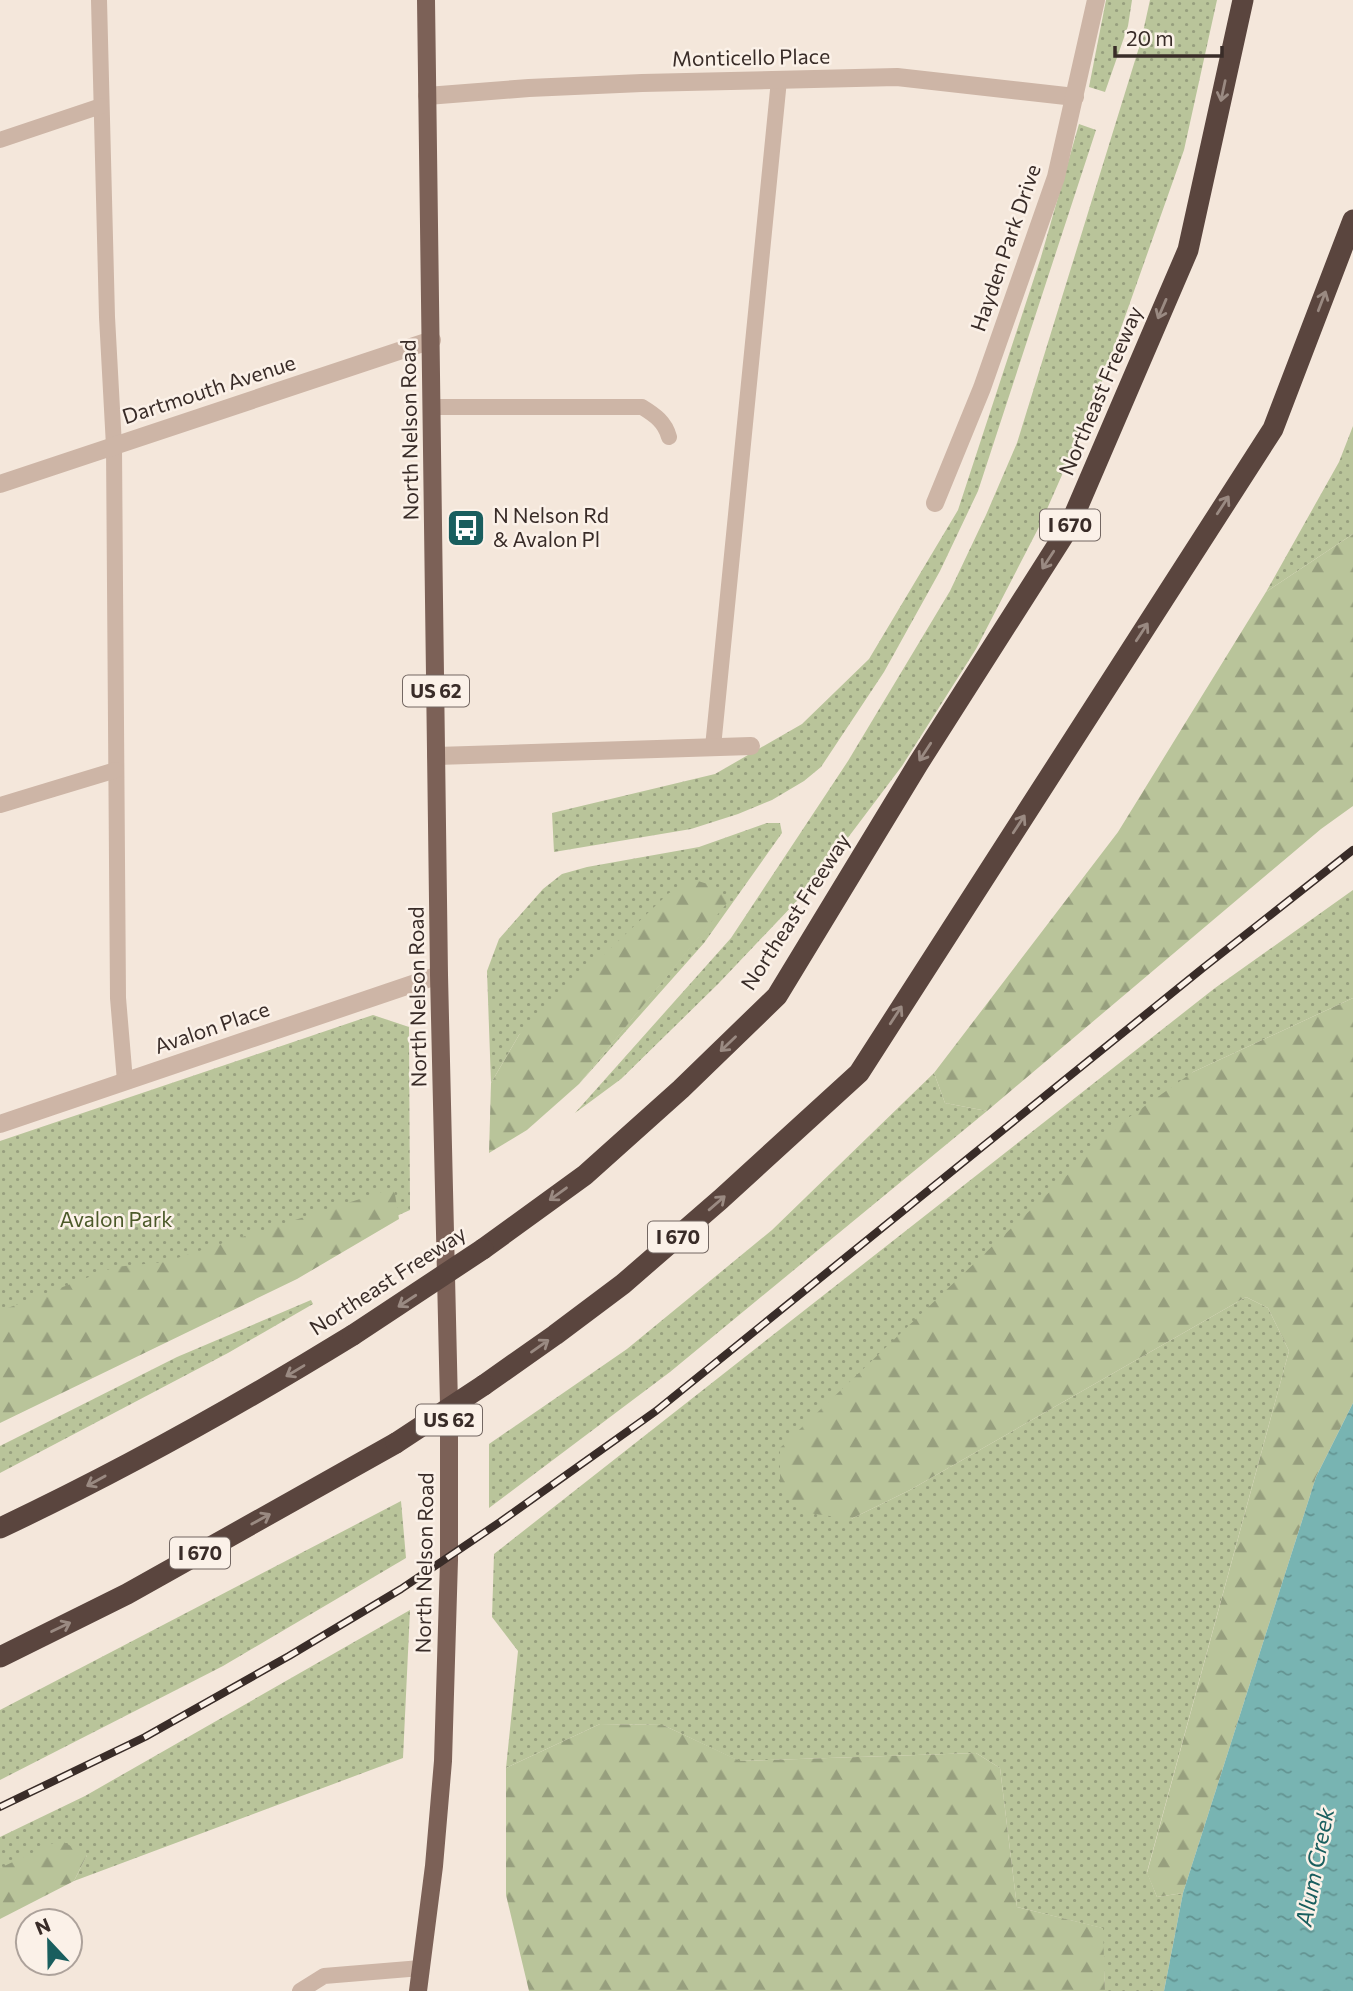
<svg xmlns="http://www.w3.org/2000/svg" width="1353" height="1991" font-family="Commissioner,sans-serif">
<defs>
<pattern id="grass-dots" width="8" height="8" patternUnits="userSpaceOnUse" patternTransform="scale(1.75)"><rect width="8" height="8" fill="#b9c49a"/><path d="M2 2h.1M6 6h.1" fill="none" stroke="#979f7e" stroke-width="1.8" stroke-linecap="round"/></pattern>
<pattern id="forest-firs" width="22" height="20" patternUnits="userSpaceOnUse" patternTransform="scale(1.75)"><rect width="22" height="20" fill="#b9c49a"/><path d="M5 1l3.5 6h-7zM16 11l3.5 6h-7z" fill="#979f7e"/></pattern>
<pattern id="water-ripples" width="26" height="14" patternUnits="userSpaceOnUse" patternTransform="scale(1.75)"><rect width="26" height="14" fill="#78b4b2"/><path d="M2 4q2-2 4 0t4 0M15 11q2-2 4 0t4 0" fill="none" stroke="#639391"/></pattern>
</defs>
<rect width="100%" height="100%" fill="#f4e7db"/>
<!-- grass -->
<g fill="url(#grass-dots)">
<path d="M1106,0H1132L1128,26L1105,92L1089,87Z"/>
<path d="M1150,0H1217L1184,150L1098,393L1040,525L976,649L902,766L813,884L719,983L621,1079L575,1113L731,938L848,761L950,591L986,515L1017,443L1141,41Z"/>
<path d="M1079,124L1096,130L978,491L940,571L884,672L821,767L804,781L772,800L738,814L691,829L554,852L552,813L715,774L802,724L869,659L958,510L1041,257Z"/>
<path d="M1353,426V534L1266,592L1339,462Z"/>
<path d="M767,823H780L782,833L704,943L579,1084L726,903L519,1035L491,1083L487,971L499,939L543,889L562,874L587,867L699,847Z"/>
<path d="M1353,890V998L1193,1072L851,1519L910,1490L1246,1297L1268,1308L1289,1351L1147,1872L1157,1897L1183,1893L1164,1991H1105L1102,1928L1017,1907L1000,1768L976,1753L739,1761L663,1725L600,1724L506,1768L518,1651L492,1617L494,1554L1215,988Z"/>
<path d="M373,1015L409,1027L410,1210L0,1394V1141Z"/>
<path d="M934,1073L945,1103L987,1111L670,1372L489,1508V1444L627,1349L772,1230Z"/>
<path d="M311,1300L313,1304L228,1353L0,1473V1446L177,1357Z"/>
<path d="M401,1501L406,1558L223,1666L0,1780V1710Z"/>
<path d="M410,1610L403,1758L74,1881L87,1855L0,1868V1837L85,1796Z"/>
</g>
<!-- forest -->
<g fill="url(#forest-firs)">
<path d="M1353,534V806L1321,829L987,1111L945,1103L934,1073L1118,832L1266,592Z"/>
<path d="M695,880L720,888L727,903L579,1084L527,1130L489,1153L491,1083L519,1035L669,893Z"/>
<path d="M1353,998V1403L1316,1477L1183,1893L1157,1897L1147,1873L1289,1351L1268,1308L1246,1297L910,1490L851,1519L801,1512L780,1488V1448L1125,1120L1193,1072Z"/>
<path d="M394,1188L399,1219L297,1279L0,1423V1311L115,1267L165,1262Z"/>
<path d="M600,1724L663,1725L740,1761L976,1753L1000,1768L1017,1907L1103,1928L1105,1991H529L506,1895V1768Z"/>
<path d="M60,1840L87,1855L74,1881L0,1919V1868Z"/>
</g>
<!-- water -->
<path fill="url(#water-ripples)" d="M1353,1403V1991H1164L1183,1893L1316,1477Z"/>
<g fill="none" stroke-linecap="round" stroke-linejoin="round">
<!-- lane -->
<g stroke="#cdb5a6" stroke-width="16">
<path d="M99,0L107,317L114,446L118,998L125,1081"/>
<path d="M0,140L101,106"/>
<path d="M433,407H642C655,415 665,422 669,437"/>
<path d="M713,747L779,80"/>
<path d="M0,805L116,770"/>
<path d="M300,1991L324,1976L421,1968"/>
</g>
<!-- street -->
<g stroke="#cdb5a6" stroke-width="18">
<path d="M427,96L529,88L642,83L897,77L1075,97"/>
<path d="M0,484L432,340"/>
<path d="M935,503L982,388L1056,177L1096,0"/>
<path d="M436,756L751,746"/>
<path d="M0,1124L439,975"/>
</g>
<!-- primary -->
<path stroke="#7c6157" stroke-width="18" d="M418,1991L434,1866L443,1761L449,1560V1405L439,975L426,0"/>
<!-- highway -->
<g stroke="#5a453e" stroke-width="21">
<path d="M483,1249L585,1175L681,1089L777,996L918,764L1069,527L1188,250L1243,0"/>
<path d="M484,1385L555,1335L623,1284L721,1199L859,1073L1273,429L1353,220"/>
<path d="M0,1528C121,1471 239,1405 353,1335"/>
<path d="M0,1657L127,1594L396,1443"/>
</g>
<!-- rail casing -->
<g stroke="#392c28" stroke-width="8">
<path id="rail" d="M0,1807L145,1737L289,1656L401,1589L500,1522L656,1411L1203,968L1353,850"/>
</g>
<!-- rail -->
<use href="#rail" stroke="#fbf1e8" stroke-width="5" stroke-dasharray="16" stroke-linecap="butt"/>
<!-- highway-bridge -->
<g stroke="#5a453e" stroke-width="21">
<path d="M353,1335L483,1249"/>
<path d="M396,1443L484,1385"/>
</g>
</g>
<!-- one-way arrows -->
<defs><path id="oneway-shaft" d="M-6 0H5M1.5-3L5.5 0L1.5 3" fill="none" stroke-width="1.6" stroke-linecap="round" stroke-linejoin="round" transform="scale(1.75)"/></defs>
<g stroke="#9a8a82">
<use href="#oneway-shaft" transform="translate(1223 91) rotate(102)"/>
<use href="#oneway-shaft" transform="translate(1322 301) rotate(-69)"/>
<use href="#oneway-shaft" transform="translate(1162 309) rotate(113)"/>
<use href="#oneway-shaft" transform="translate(1223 505) rotate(-57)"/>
<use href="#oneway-shaft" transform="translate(1048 560) rotate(123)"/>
<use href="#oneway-shaft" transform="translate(1142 632) rotate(-57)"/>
<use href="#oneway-shaft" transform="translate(925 752) rotate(123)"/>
<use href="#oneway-shaft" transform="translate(1019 824) rotate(-57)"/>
<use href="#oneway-shaft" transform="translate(896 1015) rotate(-57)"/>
<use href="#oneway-shaft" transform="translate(728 1044) rotate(136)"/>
<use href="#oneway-shaft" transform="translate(558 1194) rotate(144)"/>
<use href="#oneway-shaft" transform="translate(717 1203) rotate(-41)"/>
<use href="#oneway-shaft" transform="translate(407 1301) rotate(147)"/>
<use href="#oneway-shaft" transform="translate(540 1346) rotate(-35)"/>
<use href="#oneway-shaft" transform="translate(295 1371) rotate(149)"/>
<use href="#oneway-shaft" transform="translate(96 1481) rotate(151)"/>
<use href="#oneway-shaft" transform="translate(261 1519) rotate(-29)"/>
<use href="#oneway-shaft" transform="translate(61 1627) rotate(-26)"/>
</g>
<!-- icons -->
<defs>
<g id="bus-square" transform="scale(2.0125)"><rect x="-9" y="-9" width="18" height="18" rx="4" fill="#195e5e" stroke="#fbf1e8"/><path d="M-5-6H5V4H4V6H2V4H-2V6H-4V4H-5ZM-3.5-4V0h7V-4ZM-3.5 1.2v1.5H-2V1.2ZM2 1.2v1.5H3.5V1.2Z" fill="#fff"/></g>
</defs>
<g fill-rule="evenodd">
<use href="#bus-square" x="466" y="528"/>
</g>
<g text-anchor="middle" stroke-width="5" stroke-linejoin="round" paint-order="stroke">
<!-- shield labels -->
<g fill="#fbf1e8" stroke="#736762" stroke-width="2">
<rect x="1040" y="509.5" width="60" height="31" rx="5"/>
<rect x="403" y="675.5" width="66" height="31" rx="5"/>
<rect x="648" y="1221.5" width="60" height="31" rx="5"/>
<rect x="416" y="1404.5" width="66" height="31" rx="5"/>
<rect x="170" y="1537.5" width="60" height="31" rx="5"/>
</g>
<g font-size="19" font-weight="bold" fill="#392c28">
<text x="1070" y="532">I 670</text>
<text x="436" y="698">US 62</text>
<text x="678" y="1244">I 670</text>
<text x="449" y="1427">US 62</text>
<text x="200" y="1560">I 670</text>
</g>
<!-- street labels -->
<g font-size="21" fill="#392c28" stroke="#fbf1e8">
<text transform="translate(751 58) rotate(-1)" y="7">Monticello Place</text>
<text transform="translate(1006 248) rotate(-71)" y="7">Hayden Park Drive</text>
<text transform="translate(209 390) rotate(-18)" y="7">Dartmouth Avenue</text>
<text transform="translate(1101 391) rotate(-67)" y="7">Northeast Freeway</text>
<text transform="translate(410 430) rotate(-91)" y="7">North Nelson Road</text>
<text transform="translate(796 912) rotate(-57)" y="7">Northeast Freeway</text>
<text transform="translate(418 997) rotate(-91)" y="7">North Nelson Road</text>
<text transform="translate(212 1028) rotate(-19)" y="7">Avalon Place</text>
<text transform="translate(388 1281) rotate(-33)" y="7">Northeast Freeway</text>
<text transform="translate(425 1563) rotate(-89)" y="7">North Nelson Road</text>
</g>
<!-- poi labels -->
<g font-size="21" fill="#392c28" stroke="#fbf1e8" text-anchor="start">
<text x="493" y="523">N Nelson Rd<tspan x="493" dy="24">&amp; Avalon Pl</tspan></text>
</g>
<!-- park labels -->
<g font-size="21" fill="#4b5929" stroke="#fbf1e8">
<text x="116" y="1227">Avalon Park</text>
</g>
<!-- water labels -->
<g font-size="23" font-style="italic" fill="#195e5e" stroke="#fbf1e8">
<text transform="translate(1315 1867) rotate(-79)" y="8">Alum Creek</text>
</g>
</g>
<!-- north arrow -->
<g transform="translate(49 1942) rotate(338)"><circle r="33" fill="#fbf1e8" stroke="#ada29b" stroke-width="2"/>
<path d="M0-5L12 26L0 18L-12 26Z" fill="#195e5e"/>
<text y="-10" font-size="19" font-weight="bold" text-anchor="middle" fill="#392c28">N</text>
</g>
<!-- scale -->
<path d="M1115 46v10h107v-10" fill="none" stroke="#392c28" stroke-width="3.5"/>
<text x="1126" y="46" font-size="21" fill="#392c28" stroke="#fbf1e8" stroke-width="5" paint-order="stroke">20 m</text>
</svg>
